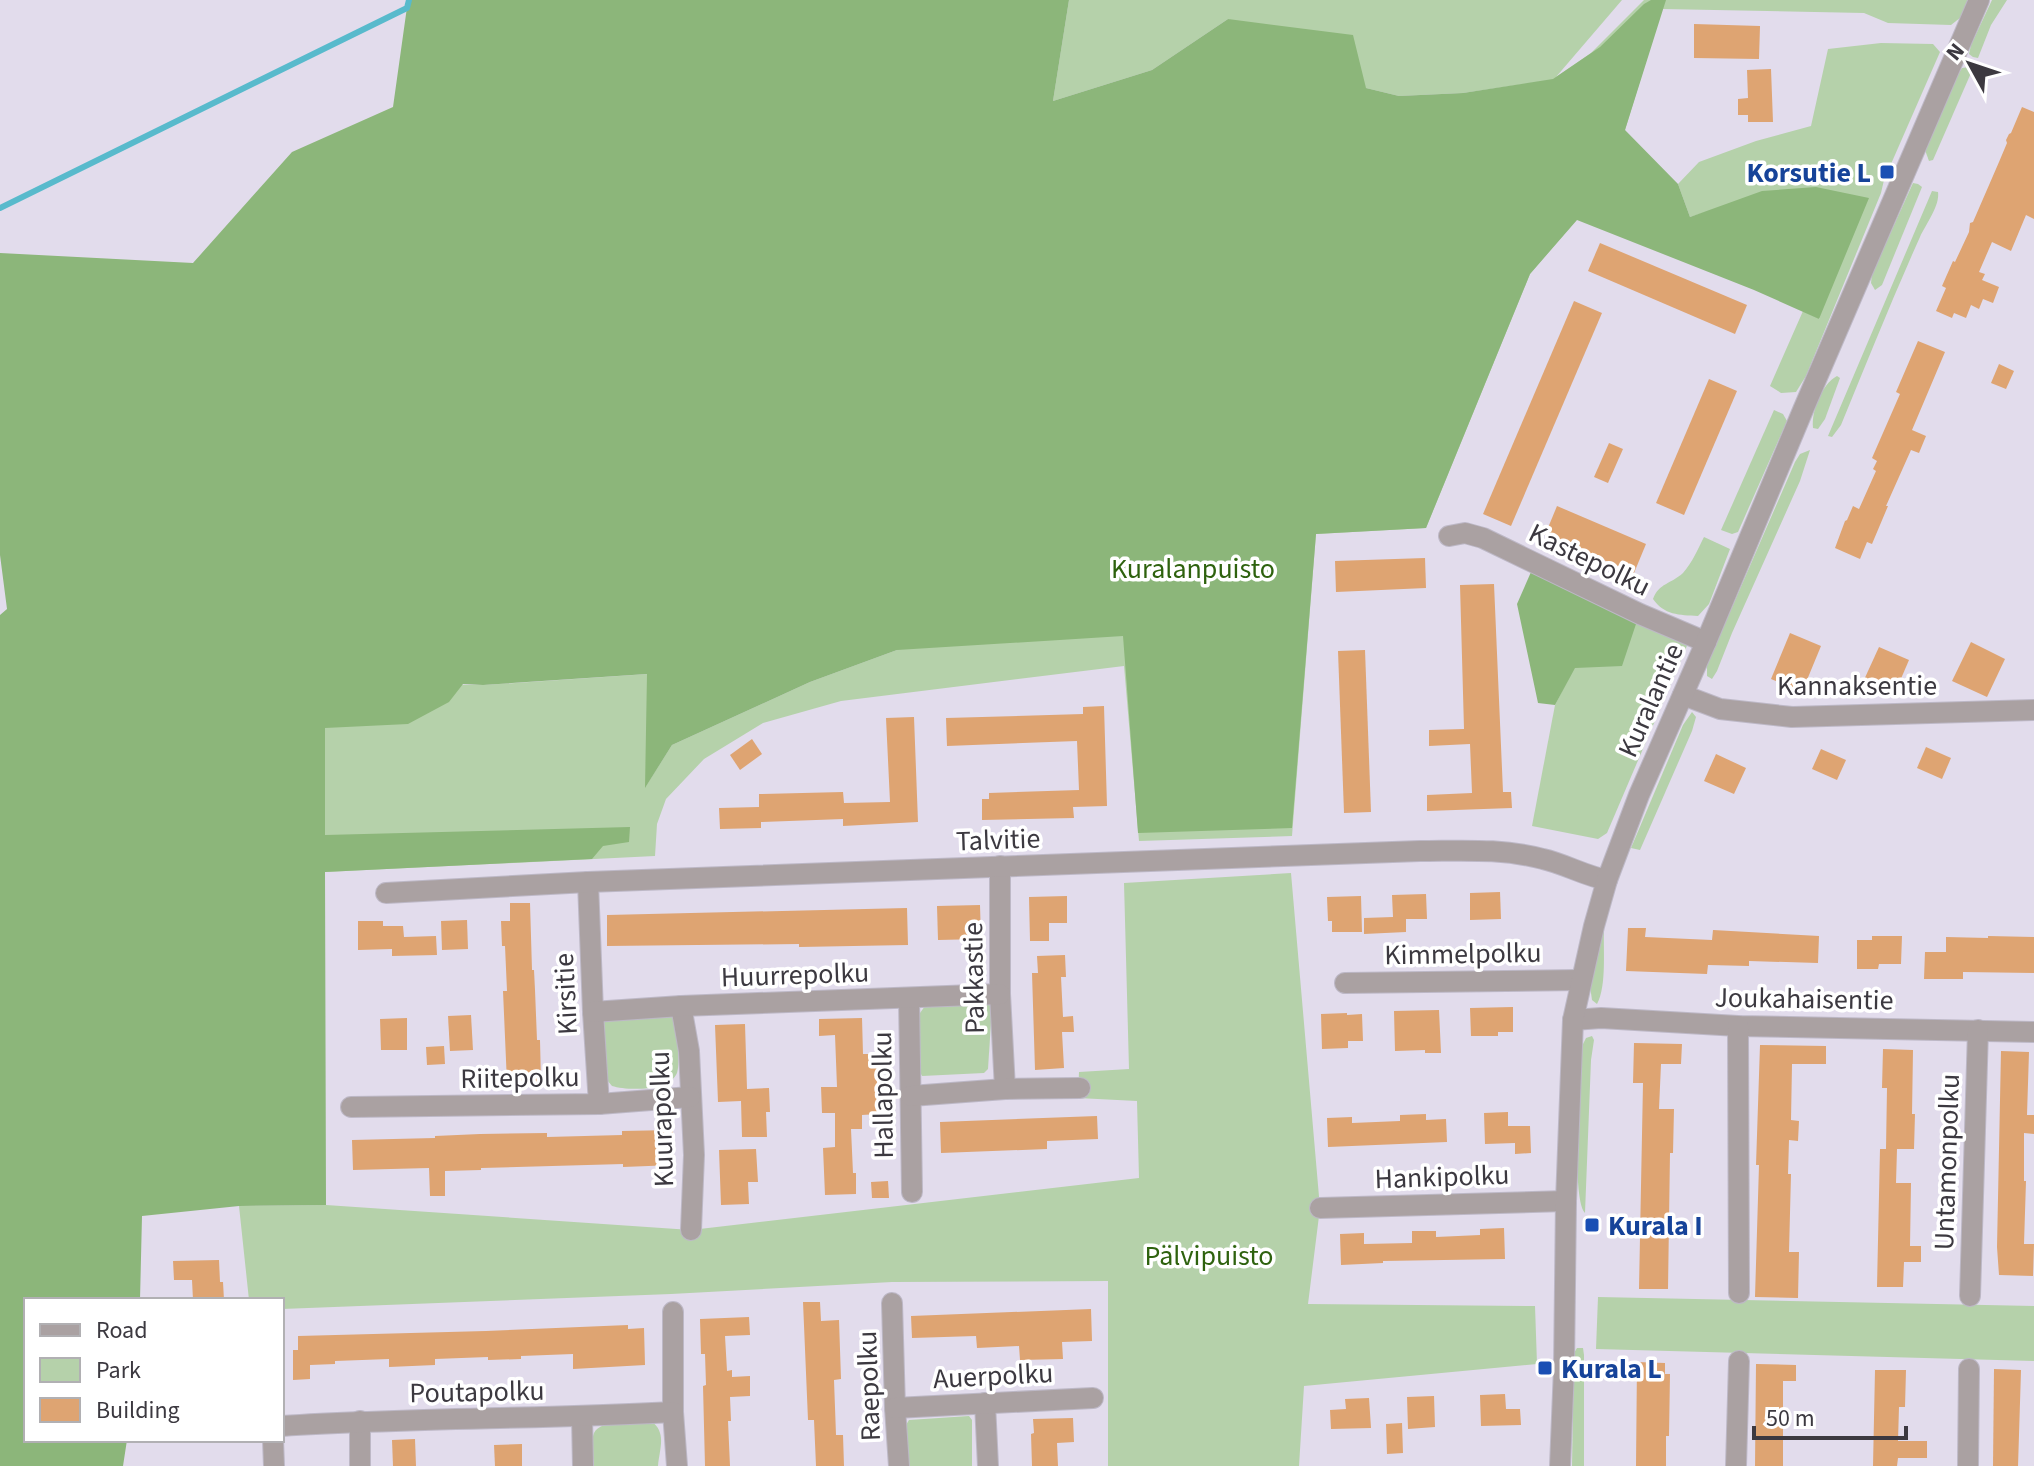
<svg xmlns="http://www.w3.org/2000/svg" width="2034" height="1466" font-family="'Source Sans 3',sans-serif">
<rect width="100%" height="100%" fill="#e2dcec"/>
<!-- green -->
<g fill="#b5d1aa">
<path d="M1069,0H1622L1556,77L1591,53L1644,0H1970L1965,14L1951,25L1888,23L1864,13L1662,9L1625,130L1577,219L1530,274L1426,528L1316,534L1292,836L1139,841L1124,666L841,701L763,723L704,759L666,799L657,824L655,856L325,872V728L403,684L484,685L648,674L646,786L672,745L810,682L897,650L1552,80L1463,93L1399,96L1366,88L1228,19L1152,70L1053,101Z"/>
<path d="M1992,0H2007L1991,25L1978,58L1973,57L1969,54L1971,45Z"/>
<path d="M1881,43L1933,44L1940,52L1884,180L1881,193L1806,376L1796,392L1781,393L1770,386L1803,311L1820,319L1712,210L1690,217L1678,184L1699,162L1756,141L1811,126L1828,49Z"/>
<path d="M1969,67L1971,73L1933,160L1929,161L1925,150L1957,76L1962,68Z"/>
<path d="M1913,183L1918,184L1922,187L1882,285L1875,290L1871,283L1872,274Z"/>
<path d="M1932,191L1938,192C1940,206 1926,224 1920,237C1892,299 1867,362 1841,425L1832,437L1828,436Z"/>
<path d="M1837,376L1840,378L1825,419L1818,429L1813,428C1811,411 1822,384 1837,376Z"/>
<path d="M1774,410L1783,414L1787,421L1738,532L1732,534L1721,530Z"/>
<path d="M1810,450L1800,481L1732,633L1717,671L1712,679L1707,676V665L1795,462L1800,454Z"/>
<path d="M1704,537L1730,549L1709,604L1698,616C1679,615 1664,615 1653,599C1659,583 1671,584 1683,573C1692,563 1698,549 1704,537Z"/>
<path d="M1638,618L1689,641L1607,833L1598,839L1532,826L1555,705L1574,668Z"/>
<path d="M1692,712L1696,717L1692,731L1640,850L1631,848L1683,725Z"/>
<path d="M1291,873L1320,1208L1308,1304L1535,1306L1537,1364L1304,1386L1299,1466H1108V1281L892,1282L671,1294L282,1309V1300H249L239,1206L326,1205L691,1230L1139,1178L1137,1101L1078,1098L1079,1072L1129,1069L1124,883Z"/>
<path d="M1604,927C1603,948 1607,986 1597,1004L1592,1000L1590,986Z"/>
<path d="M989,1004L992,1007L988,1069L984,1073L922,1076L919,1070L920,1013L925,1006Z"/>
<path d="M672,1016L675,1022C676,1035 681,1062 677,1073C670,1091 628,1091 612,1086L607,1080L603,1020Z"/>
<path d="M1592,1036L1594,1040L1591,1060L1585,1213C1571,1196 1580,1075 1582,1046L1586,1038Z"/>
<path d="M1598,1297L2034,1306V1361L1596,1349Z"/>
<path d="M1577,1348H1583L1584,1355V1466H1572L1574,1353Z"/>
<path d="M969,1416L972,1420V1466H907L906,1425L909,1420Z"/>
<path d="M650,1420C667,1432 660,1447 658,1466H594C593,1457 590,1442 594,1433C601,1419 635,1421 650,1420Z"/>
</g>
<!-- forest -->
<g fill="#8cb67a">
<path d="M408,0H1069L1053,101L1152,70L1228,19L1353,35L1366,88L1399,96L1463,93L1553,79L1600,47L1644,4L1651,0H1666L1625,130L1678,184L1690,217L1762,191L1816,187L1869,198L1819,319L1754,290L1577,220L1530,274L1426,528L1316,534L1292,828L1138,833L1123,636L897,650L810,682L672,745L645,788L647,674L483,685L463,684L449,702L408,724L325,728V835L630,827L629,842L603,846L592,859L325,872L326,1205L239,1206L142,1216L140,1300H26V1440H127L123,1466H0V615L7,609L0,555V253L193,263L292,152L393,107Z"/>
<path d="M1531,572L1638,618L1622,666L1575,668L1555,705L1538,703L1517,604Z"/>
</g>
<g fill="none" stroke-linecap="round" stroke-linejoin="round">
<!-- stream -->
<path stroke="#58bacc" stroke-width="6" d="M0,208L407,8L409,0"/>
</g>
<!-- building -->
<g fill="#dea472">
<path d="M1694,24L1760,26L1759,59L1694,58Z"/>
<path d="M1771,69L1773,122H1748V115H1738V99L1748,98L1747,70Z"/>
<path d="M2022,107L2034,112V219L2026,215L2011,251L1992,242L1979,272L1985,274L1982,280L1999,287L1993,303L1983,299L1979,309L1971,305L1966,318L1954,313L1952,318L1936,311L1946,288L1942,286L1953,261L1955,262L1969,232L1970,223L1973,222L1999,162L2007,143L2006,140L2009,134L2011,133Z"/>
<path d="M1600,243L1747,305L1735,334L1588,271Z"/>
<path d="M1574,301L1602,313L1511,526L1483,514Z"/>
<path d="M1918,341L1945,352L1912,430L1926,436L1919,453L1911,450L1886,506H1888L1872,544L1867,542L1860,559L1835,548L1845,521L1847,520L1853,506L1859,509L1876,471L1873,469L1877,461L1872,458L1900,394L1896,392Z"/>
<path d="M1999,364L2014,371L2006,389L1991,383Z"/>
<path d="M1709,379L1737,391L1684,515L1656,503Z"/>
<path d="M1609,443L1623,449L1608,483L1594,477Z"/>
<path d="M1557,506L1646,544L1634,573L1545,535Z"/>
<path d="M1425,558L1426,588L1336,592L1335,561Z"/>
<path d="M1494,584L1503,792H1511L1512,808L1427,811V795L1472,793L1470,744L1429,746V730L1464,729L1460,585Z"/>
<path d="M1790,633L1821,646L1802,692L1771,679Z"/>
<path d="M1971,642L2005,659L1987,697L1952,681Z"/>
<path d="M1879,647L1909,660L1894,695L1863,682Z"/>
<path d="M1365,650L1371,812L1344,813L1338,651Z"/>
<path d="M1104,706L1107,806L1073,807L1074,818L982,820V799H989V793L1079,790L1077,741L947,746L946,718L1083,714V707Z"/>
<path d="M914,717L918,822L843,826V819L761,822V828L720,829L719,808L759,807V794L843,792L844,803L890,802L886,718Z"/>
<path d="M752,739L762,754L740,770L730,755Z"/>
<path d="M1926,747L1951,758L1942,779L1917,768Z"/>
<path d="M1821,749L1846,760L1837,780L1812,769Z"/>
<path d="M1716,754L1746,768L1734,794L1704,781Z"/>
<path d="M1500,892L1501,919L1470,920V893Z"/>
<path d="M1426,894L1427,919H1406V932L1364,934V918L1393,917L1392,895Z"/>
<path d="M1067,896V923H1049V941H1030L1029,897Z"/>
<path d="M1361,896L1362,932H1332V921H1328L1327,897Z"/>
<path d="M510,903H530L532,970H534L535,990L537,1040H540L541,1082L507,1083L503,991H507L505,946H502L501,921H510Z"/>
<path d="M980,905L981,939L938,940L937,906Z"/>
<path d="M907,908L908,945L799,947V944L607,946V915Z"/>
<path d="M467,920L468,949L442,950L441,921Z"/>
<path d="M358,921H383V926H403L404,937L436,936L437,955L392,956V949L358,950Z"/>
<path d="M1628,928H1646L1645,937L1712,940L1713,930L1819,936L1818,963L1749,961V966L1708,965L1707,974L1626,971Z"/>
<path d="M1872,936H1902L1901,964H1879L1878,969H1857V940H1872Z"/>
<path d="M1988,936L2034,937V973L1963,972V979H1924L1925,952H1946V937L1988,938Z"/>
<path d="M1065,955L1066,977H1061L1063,1017L1073,1016L1074,1032H1062L1064,1068L1035,1070L1032,973H1038L1037,956Z"/>
<path d="M1513,1007V1032H1498V1036H1471L1470,1008Z"/>
<path d="M1439,1010L1441,1053H1425V1050L1395,1051L1394,1011Z"/>
<path d="M1347,1013V1015L1362,1014L1363,1041H1348V1048L1322,1049L1321,1014Z"/>
<path d="M471,1015L473,1050L450,1051L448,1016Z"/>
<path d="M407,1018V1050H381L380,1019Z"/>
<path d="M862,1018L863,1054H876L878,1114L862,1115V1129H851L853,1173H856V1194L825,1195L823,1148L835,1147V1113H822L821,1087H837L835,1035L819,1036V1019Z"/>
<path d="M745,1024L747,1089L769,1088L770,1112H766L767,1137H742L741,1101L718,1102L715,1025Z"/>
<path d="M1634,1043L1682,1044L1681,1064H1661L1659,1109H1674L1673,1153H1670L1668,1289H1639L1643,1083H1633Z"/>
<path d="M1760,1045L1826,1046V1064H1792L1791,1120L1799,1121L1798,1141L1789,1140L1788,1174H1791L1789,1252H1799L1798,1298L1755,1297L1759,1165H1756Z"/>
<path d="M444,1046L445,1064L427,1065L426,1047Z"/>
<path d="M1883,1049L1913,1050L1912,1114H1915L1914,1149H1897L1896,1183H1911L1910,1246H1921V1262H1904L1903,1287H1877L1880,1149H1886L1887,1088H1882Z"/>
<path d="M2001,1051L2029,1052L2027,1115H2034V1134L2024,1133V1181H2026L2024,1244H2034L2033,1276L1999,1275L1997,1247Z"/>
<path d="M1508,1112V1126H1530L1531,1153L1515,1154V1143L1485,1144L1484,1113Z"/>
<path d="M1426,1114V1120L1446,1119L1447,1142L1328,1147L1327,1118L1352,1117V1123L1400,1121V1115Z"/>
<path d="M1097,1116L1098,1139L1047,1141V1149L941,1153L940,1122Z"/>
<path d="M673,1130L674,1165L623,1167V1164L481,1168V1170L445,1171V1196H430L429,1168L353,1170L352,1140L435,1138V1136L480,1134L547,1133V1137L622,1135V1131Z"/>
<path d="M756,1149L758,1182H748L749,1204L721,1205L719,1150Z"/>
<path d="M888,1181L889,1198H872L871,1182Z"/>
<path d="M1504,1228L1505,1259L1383,1261V1263L1341,1265L1340,1234L1364,1233V1244L1412,1243V1231H1436V1237L1480,1235V1229Z"/>
<path d="M219,1260L220,1282H223L224,1300H193L192,1280H174L173,1261Z"/>
<path d="M803,1302H820L821,1321L839,1320L841,1379L834,1380L836,1435H843L844,1466H816L814,1420H808Z"/>
<path d="M1091,1309L1092,1341L1062,1342L1063,1359L1020,1360L1019,1346L977,1348L976,1336L912,1338L911,1316Z"/>
<path d="M749,1317L750,1335L725,1336L727,1371L732,1370V1377L750,1376V1396L730,1397L731,1421H728L730,1466H705L703,1386L706,1385L705,1354H701L700,1319Z"/>
<path d="M628,1325V1329L644,1328L645,1365L573,1369V1354L521,1356V1359L488,1360V1357L435,1359V1365L389,1367V1359L335,1361V1364L310,1365V1379L293,1380V1350H298V1336L486,1331Z"/>
<path d="M1637,1362L1665,1363V1374H1670L1669,1436H1666V1466H1636Z"/>
<path d="M1756,1364L1796,1365V1381H1783V1466H1755Z"/>
<path d="M1994,1369L2021,1370L2018,1466H1993Z"/>
<path d="M1875,1370H1906L1905,1407H1899L1898,1441H1927V1458H1898L1897,1466H1873Z"/>
<path d="M1505,1394L1506,1409H1520L1521,1425L1481,1426L1480,1395Z"/>
<path d="M1434,1396L1435,1427L1408,1429L1407,1397Z"/>
<path d="M1369,1398L1371,1428L1331,1429L1330,1410L1346,1409L1345,1399Z"/>
<path d="M1073,1418L1074,1442L1057,1443L1058,1466H1032L1031,1434L1034,1433L1033,1419Z"/>
<path d="M1402,1423L1403,1453L1387,1454L1386,1424Z"/>
<path d="M415,1439L416,1466H393L392,1440Z"/>
<path d="M522,1444V1466H495L494,1445Z"/>
</g>
<g fill="none" stroke-linecap="round" stroke-linejoin="round">
<!-- minor casing -->
<g stroke="#bdb8c6" stroke-width="22">
<g id="minor">
<path d="M1449,536L1465,533L1483,538L1640,614L1706,642"/>
<path d="M1683,695L1720,709L1792,717L2034,710"/>
<path d="M1000,866V994L1005,1089"/>
<path d="M588,882L593,1012L599,1104"/>
<path d="M386,893L588,882L1420,851C1461,851 1502,848 1543,859C1565,864 1585,876 1607,880"/>
<path d="M1345,983L1581,980"/>
<path d="M909,998L912,1192"/>
<path d="M681,1006L689,1051L694,1155L691,1230"/>
<path d="M593,1012L681,1006L1000,994"/>
<path d="M1573,1020L1601,1018L1738,1026L2034,1032"/>
<path d="M1738,1026L1739,1293"/>
<path d="M911,1096L1005,1089L1080,1088"/>
<path d="M351,1107L599,1104L690,1097"/>
<path d="M1320,1208L1566,1201"/>
<path d="M1970,1296L1978,1030"/>
<path d="M892,1303L895,1408L899,1466"/>
<path d="M673,1312V1412L677,1466"/>
<path d="M985,1403L988,1466"/>
<path d="M895,1408L1093,1398"/>
<path d="M582,1417L583,1466"/>
<path d="M360,1421V1466"/>
<path d="M282,1426C412,1418 543,1419 673,1412"/>
<path d="M273,1440L274,1466"/>
<path d="M1560,1466L1564,1368L1566,1201L1573,1020L1594,926L1607,880L1639,795L1706,642L1803,410L1979,0"/>
<path d="M1736,1466L1739,1361"/>
<path d="M1968,1466L1969,1369"/>
</g>
</g>
<!-- minor -->
<use href="#minor" stroke="#aaa1a2" stroke-width="20"/>
</g>
<!-- markers -->
<g fill="#1a4fb4" stroke="#fff" stroke-width="3">
<rect x="1879" y="164" width="16" height="16" rx="4"/>
<rect x="1584" y="1217" width="16" height="16" rx="4"/>
<rect x="1537" y="1360" width="16" height="16" rx="4"/>
</g>
<g text-anchor="middle" stroke-width="7" stroke-linejoin="round" paint-order="stroke">
<!-- transit labels -->
<g font-size="28" font-weight="bold" fill="#164399" stroke="#fff" text-anchor="start">
<text x="1871" y="182" text-anchor="end">Korsutie L</text>
<text x="1608" y="1235">Kurala I</text>
<text x="1561" y="1378">Kurala L</text>
</g>
<!-- street labels -->
<g font-size="28" fill="#3c3940" stroke="#fff">
<text transform="translate(1590 559) rotate(26)" y="10">Kastepolku</text>
<text x="1857" y="695">Kannaksentie</text>
<text transform="translate(1650 700) rotate(-66)" y="10">Kuralantie</text>
<text transform="translate(998 839) rotate(-2)" y="10">Talvitie</text>
<text transform="translate(1463 953) rotate(-1)" y="10">Kimmelpolku</text>
<text transform="translate(795 974) rotate(-2)" y="10">Huurrepolku</text>
<text transform="translate(973 978) rotate(-91)" y="10">Pakkastie</text>
<text transform="translate(565 994) rotate(-93)" y="10">Kirsitie</text>
<text transform="translate(1804 998) rotate(1)" y="10">Joukahaisentie</text>
<text transform="translate(520 1077) rotate(-1)" y="10">Riitepolku</text>
<text transform="translate(882 1095) rotate(-91)" y="10">Hallapolku</text>
<text transform="translate(661 1119) rotate(-92)" y="10">Kuurapolku</text>
<text transform="translate(1946 1162) rotate(-88)" y="10">Untamonpolku</text>
<text transform="translate(1442 1176) rotate(-2)" y="10">Hankipolku</text>
<text transform="translate(993 1375) rotate(-3)" y="10">Auerpolku</text>
<text transform="translate(868 1386) rotate(-92)" y="10">Raepolku</text>
<text transform="translate(477 1391) rotate(-1)" y="10">Poutapolku</text>
</g>
<!-- park labels -->
<g font-size="28" fill="#2e620e" stroke="#fff">
<text x="1193" y="578">Kuralanpuisto</text>
<text x="1209" y="1265">Pälvipuisto</text>
</g>
</g>
<!-- legend -->
<rect x="24" y="1298" width="260" height="144" fill="#ffffff" stroke="#b1b0b3" stroke-width="2"/>
<rect x="40" y="1324" width="40" height="12" fill="#aaa1a2" stroke="#b1b0b3" stroke-width="2"/>
<text x="96" y="1338" font-size="24" fill="#3c3940">Road</text>
<rect x="40" y="1358" width="40" height="24" fill="#b5d1aa" stroke="#b1b0b3" stroke-width="2"/>
<text x="96" y="1378" font-size="24" fill="#3c3940">Park</text>
<rect x="40" y="1398" width="40" height="24" fill="#dea472" stroke="#b1b0b3" stroke-width="2"/>
<text x="96" y="1418" font-size="24" fill="#3c3940">Building</text>
<!-- north arrow -->
<g transform="translate(1970 64) rotate(310)" stroke="#ffffff" stroke-width="6" paint-order="stroke">
<path d="M0-6L14 30L0 20L-14 30Z" fill="#3c3940"/>
<text y="-12" font-size="22" font-weight="bold" text-anchor="middle" fill="#3c3940">N</text>
</g>
<!-- scale -->
<path d="M1754 1426v12h152v-12" fill="none" stroke="#3c3940" stroke-width="4"/>
<text x="1766" y="1426" font-size="24" fill="#3c3940" stroke="#ffffff" stroke-width="6" paint-order="stroke">50 m</text>
</svg>
